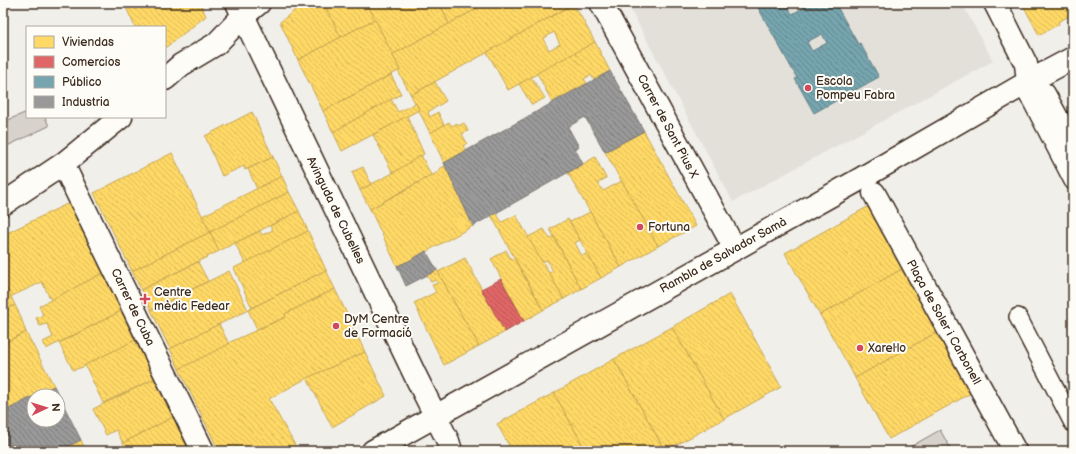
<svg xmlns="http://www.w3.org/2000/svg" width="1076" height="454" font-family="'Balsamiq Sans',sans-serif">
<defs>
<pattern id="homes-back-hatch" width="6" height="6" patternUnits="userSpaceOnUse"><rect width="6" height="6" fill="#ffd966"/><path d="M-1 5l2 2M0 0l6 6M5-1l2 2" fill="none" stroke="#dbba58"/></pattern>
<pattern id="shops-back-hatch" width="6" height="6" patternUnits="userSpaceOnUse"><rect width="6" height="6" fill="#e06666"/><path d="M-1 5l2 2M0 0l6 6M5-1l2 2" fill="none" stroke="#b75453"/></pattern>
<pattern id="public-back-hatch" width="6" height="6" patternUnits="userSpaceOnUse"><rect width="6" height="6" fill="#76a5af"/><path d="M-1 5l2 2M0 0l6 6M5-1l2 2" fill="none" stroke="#62878e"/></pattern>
<pattern id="industry-back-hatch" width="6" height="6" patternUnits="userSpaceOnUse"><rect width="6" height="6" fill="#999"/><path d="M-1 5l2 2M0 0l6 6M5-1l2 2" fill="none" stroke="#7e7d7c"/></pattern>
</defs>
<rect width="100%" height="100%" fill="#f1efea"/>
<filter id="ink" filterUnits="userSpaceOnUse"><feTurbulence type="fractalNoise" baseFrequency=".025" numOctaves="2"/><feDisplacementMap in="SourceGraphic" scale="8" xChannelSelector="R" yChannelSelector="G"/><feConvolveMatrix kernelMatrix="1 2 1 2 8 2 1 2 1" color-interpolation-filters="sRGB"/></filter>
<g filter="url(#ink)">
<!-- built -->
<path fill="#e3e0da" d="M627,3H962L993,61L733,202Z"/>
<!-- green -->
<g fill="#d7d2cc" stroke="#897e75">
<path d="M27,112V117H45L49,126L3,148V122Z"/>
<path d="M940,430L952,451H903Z"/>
</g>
<!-- homes -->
<g fill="url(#homes-back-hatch)" stroke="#c4a450" fill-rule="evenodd">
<path d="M124,3H200L206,16L165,48V27H135Z"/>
<path d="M304,3H323L341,37L298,60L280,22Z"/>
<path d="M323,3H367L375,19L341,37Z"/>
<path d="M367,3H440L449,24L392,55Z"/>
<path d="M440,3H487L449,24Z"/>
<path d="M487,3L574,4L411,95L398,71L400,70L392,55Z"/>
<path d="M1022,3H1073V14L1058,22L1059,24L1039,35Z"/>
<path d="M574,4L595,42L508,90L487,52ZM554,32L560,44L549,50L543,39Z"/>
<path d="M375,19L400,70L323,111L298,60Z"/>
<path d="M595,42L610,71L594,80L591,75L584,79L587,83L552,102L537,73Z"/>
<path d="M391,75L401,94L333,132L323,111Z"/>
<path d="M531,77L545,98L532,105L519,84Z"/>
<path d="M435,82L446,101L428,112L430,117L438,112L444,125L430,133L411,95Z"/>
<path d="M391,99L398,112L416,103L419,110L342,151L333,132Z"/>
<path d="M252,112L273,157L245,170L244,166L222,176L205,136Z"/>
<path d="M407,116L424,154L393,173L373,135Z"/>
<path d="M449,122L452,126L457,123L458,126L464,123L468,131L462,134L467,143L463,146L466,150L444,163L430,133Z"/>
<path d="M644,131L696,226L658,246L605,152Z"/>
<path d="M172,153L210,232L132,271L94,193Z"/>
<path d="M421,155L431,175L370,209L360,190L393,173Z"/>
<path d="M273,157L282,176L257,189L248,169Z"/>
<path d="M595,157L606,178L598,183L603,191L622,181L658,246L621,267L568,173Z"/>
<path d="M445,166L473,226L409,261L397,266L370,209L440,171L439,169Z"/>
<path d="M363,167L371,184L360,190L352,172Z"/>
<path d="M282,176L289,192L210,232L202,216Z"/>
<path d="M289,192L299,211L219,251L210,232Z"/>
<path d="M69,203L103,273L51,300L42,282L10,297L3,281V235Z"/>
<path d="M869,206L904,268L820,315L785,253Z"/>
<path d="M299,211L308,231L245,263L235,243L260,231L262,235L273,230L270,226Z"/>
<path d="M590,212L621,267L601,278L570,222Z"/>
<path d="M496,213L502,222L516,215L564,299L543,310L491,215Z"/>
<path d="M568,219L580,240L575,243L582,256L587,253L601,278L581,289L550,229Z"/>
<path d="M544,229L550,239L554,237L581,289L564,299L549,273L553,271L547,260L542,262L528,237Z"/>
<path d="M308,231L326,270L252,308L234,268Z"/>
<path d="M210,232L219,251L141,290L132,271Z"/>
<path d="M506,250L511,259L514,258L543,310L524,321L491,259Z"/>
<path d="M465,258L505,332L479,346L454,302L438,272Z"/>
<path d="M198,262L208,281L151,310L141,290Z"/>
<path d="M904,268L939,331L855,378L851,370L820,315Z"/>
<path d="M326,270L335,289L285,314L286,317L257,329L248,310Z"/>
<path d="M437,270L454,302L479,346L444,365L414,303L436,292L432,285L438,283L436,280L431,282L427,275Z"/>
<path d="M229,271L248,310L170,349L151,310Z"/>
<path d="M103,273L121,311L46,349L43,342L53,337L47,324L40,326L36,318L43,315L39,306Z"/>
<path d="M3,281L15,305L3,311Z"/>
<path d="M335,289L365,352L307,378L269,399L296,447L289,451H219L179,369L228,343L286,317L285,314Z"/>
<path d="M730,294L781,387L724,419L672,327Z"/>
<path d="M15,305L20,315L26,332L3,344V311Z"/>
<path d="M121,311L135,340L83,367L73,370L59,343Z"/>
<path d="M219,324L229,344L179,369L170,349Z"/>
<path d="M672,327L724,419L665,451L614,359Z"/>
<path d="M939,331L973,392L889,439L855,378Z"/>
<path d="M26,332L54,386L3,412V344Z"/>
<path d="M135,340L154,379L103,403L85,365Z"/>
<path d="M365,352L386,396L332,427L307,378Z"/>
<path d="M614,359L645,415L665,451H586L554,393Z"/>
<path d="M154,379L173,417L123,443L116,430L106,435L93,409Z"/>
<path d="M554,393L586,451H512L497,424Z"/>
<path d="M173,417L189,451H127L123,443Z"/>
<path d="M81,440L86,451H59Z"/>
<path d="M119,447L121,451H112Z"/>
<path d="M431,447L433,451H423Z"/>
</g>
<!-- shops -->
<path fill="url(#shops-back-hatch)" stroke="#ae5450" d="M501,279L524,321L505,332L481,289Z"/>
<!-- public -->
<path fill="url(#public-back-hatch)" stroke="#648084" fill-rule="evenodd" d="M751,3H790L787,5L792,14L807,6L805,3H835L858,44L860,43L879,77L814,113L795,79L797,78L756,4L752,5ZM822,34L827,43L812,51L807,42Z"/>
<!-- industry -->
<g fill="url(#industry-back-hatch)" stroke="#7d7874">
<path d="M610,71L644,131L605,152L585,117L568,127L579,147L575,149L583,164L473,226L444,163Z"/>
<path d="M426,251L437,270L406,286L397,266L409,261Z"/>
<path d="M54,386L81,440L59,451H3V412L34,396V420H58V396H35Z"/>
</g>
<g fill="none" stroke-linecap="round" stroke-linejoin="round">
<!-- service casing -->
<g stroke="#3b2a1e" stroke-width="20">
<g id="service">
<path d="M1022,86L1032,102L1073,181"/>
<path d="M1018,317L1073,423"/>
</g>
</g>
<!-- pedestrian casing -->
<g stroke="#3b2a1e" stroke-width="25">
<g id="pedestrian">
<path d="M1044,94L1073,147"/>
<path d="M874,193L1015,451"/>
</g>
</g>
<!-- minor casing -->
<g stroke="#3b2a1e" stroke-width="25">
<g id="minor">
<path d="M237,3L415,375L448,441L451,451"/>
<path d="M601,3L735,249"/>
<path d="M995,3L1026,64L1028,82"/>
<path d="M165,79L181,65L216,44L243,16L259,3"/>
<path d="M63,164L203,451"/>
<path d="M3,204L63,164L121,117"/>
<path d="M373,451L855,182L1028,82L1073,58"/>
</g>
</g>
<!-- service -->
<use href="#service" stroke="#fdfcf7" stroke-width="17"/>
<!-- pedestrian -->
<use href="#pedestrian" stroke="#fdfcf7" stroke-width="22"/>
<!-- minor -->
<use href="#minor" stroke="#fdfcf7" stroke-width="22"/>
</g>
</g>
<!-- markers -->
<g fill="#d1495b" stroke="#fdfcf7" stroke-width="1.5">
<circle cx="808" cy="88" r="4"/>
<circle cx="640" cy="227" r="4"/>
<path d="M143 293h4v4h4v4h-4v4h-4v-4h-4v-4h4z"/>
<circle cx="336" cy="326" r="4"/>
<circle cx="860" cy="348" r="4"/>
</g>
<g text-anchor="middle" stroke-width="4" stroke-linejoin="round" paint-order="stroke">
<!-- poi labels -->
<g font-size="12" fill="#3b2a1e" stroke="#fdfcf7" text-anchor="start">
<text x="816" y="85">Escola<tspan x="816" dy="14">Pompeu Fabra</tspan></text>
<text x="648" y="231">Fortuna</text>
<text x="154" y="296">Centre<tspan x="154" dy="14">mèdic Fedear</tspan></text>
<text x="344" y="323">DyM Centre<tspan x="344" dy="14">de Formació</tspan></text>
<text x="868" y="352">Xarel·lo</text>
</g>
<!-- street labels -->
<g font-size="12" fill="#3b2a1e" stroke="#fdfcf7">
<text transform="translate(668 126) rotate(62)" y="4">Carrer de Sant Pius X</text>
<text transform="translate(336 210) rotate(64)" y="4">Avinguda de Cubelles</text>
<text transform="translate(723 255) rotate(-29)" y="4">Rambla de Salvador Samà</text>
<text transform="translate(133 307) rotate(64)" y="4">Carrer de Cuba</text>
<text transform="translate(944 322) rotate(61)" y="4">Plaça de Soler i Carbonell</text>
</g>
</g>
<!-- margin -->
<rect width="1076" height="454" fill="none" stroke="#fdfcf7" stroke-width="16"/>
<rect x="8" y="8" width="1060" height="438" fill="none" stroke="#3b2a1e" stroke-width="1.5" filter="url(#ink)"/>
<!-- legend -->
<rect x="26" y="26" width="140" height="92" fill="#fdfcf7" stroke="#afa8a0"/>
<rect x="34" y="36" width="20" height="12" fill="#ffd966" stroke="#afa8a0"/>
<text x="62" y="46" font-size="12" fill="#3b2a1e">Viviendas</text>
<rect x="34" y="56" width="20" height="12" fill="#e06666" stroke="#afa8a0"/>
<text x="62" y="66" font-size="12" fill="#3b2a1e">Comercios</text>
<rect x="34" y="76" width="20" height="12" fill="#76a5af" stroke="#afa8a0"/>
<text x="62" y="86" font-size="12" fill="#3b2a1e">Público</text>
<rect x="34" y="96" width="20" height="12" fill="#999999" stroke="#afa8a0"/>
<text x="62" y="106" font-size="12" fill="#3b2a1e">Industria</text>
<!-- north arrow -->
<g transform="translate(46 408) rotate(86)"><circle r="19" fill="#fdfcf7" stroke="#afa8a0"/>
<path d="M0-3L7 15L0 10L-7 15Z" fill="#d1495b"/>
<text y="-6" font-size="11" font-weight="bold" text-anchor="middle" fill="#3b2a1e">N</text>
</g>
</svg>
